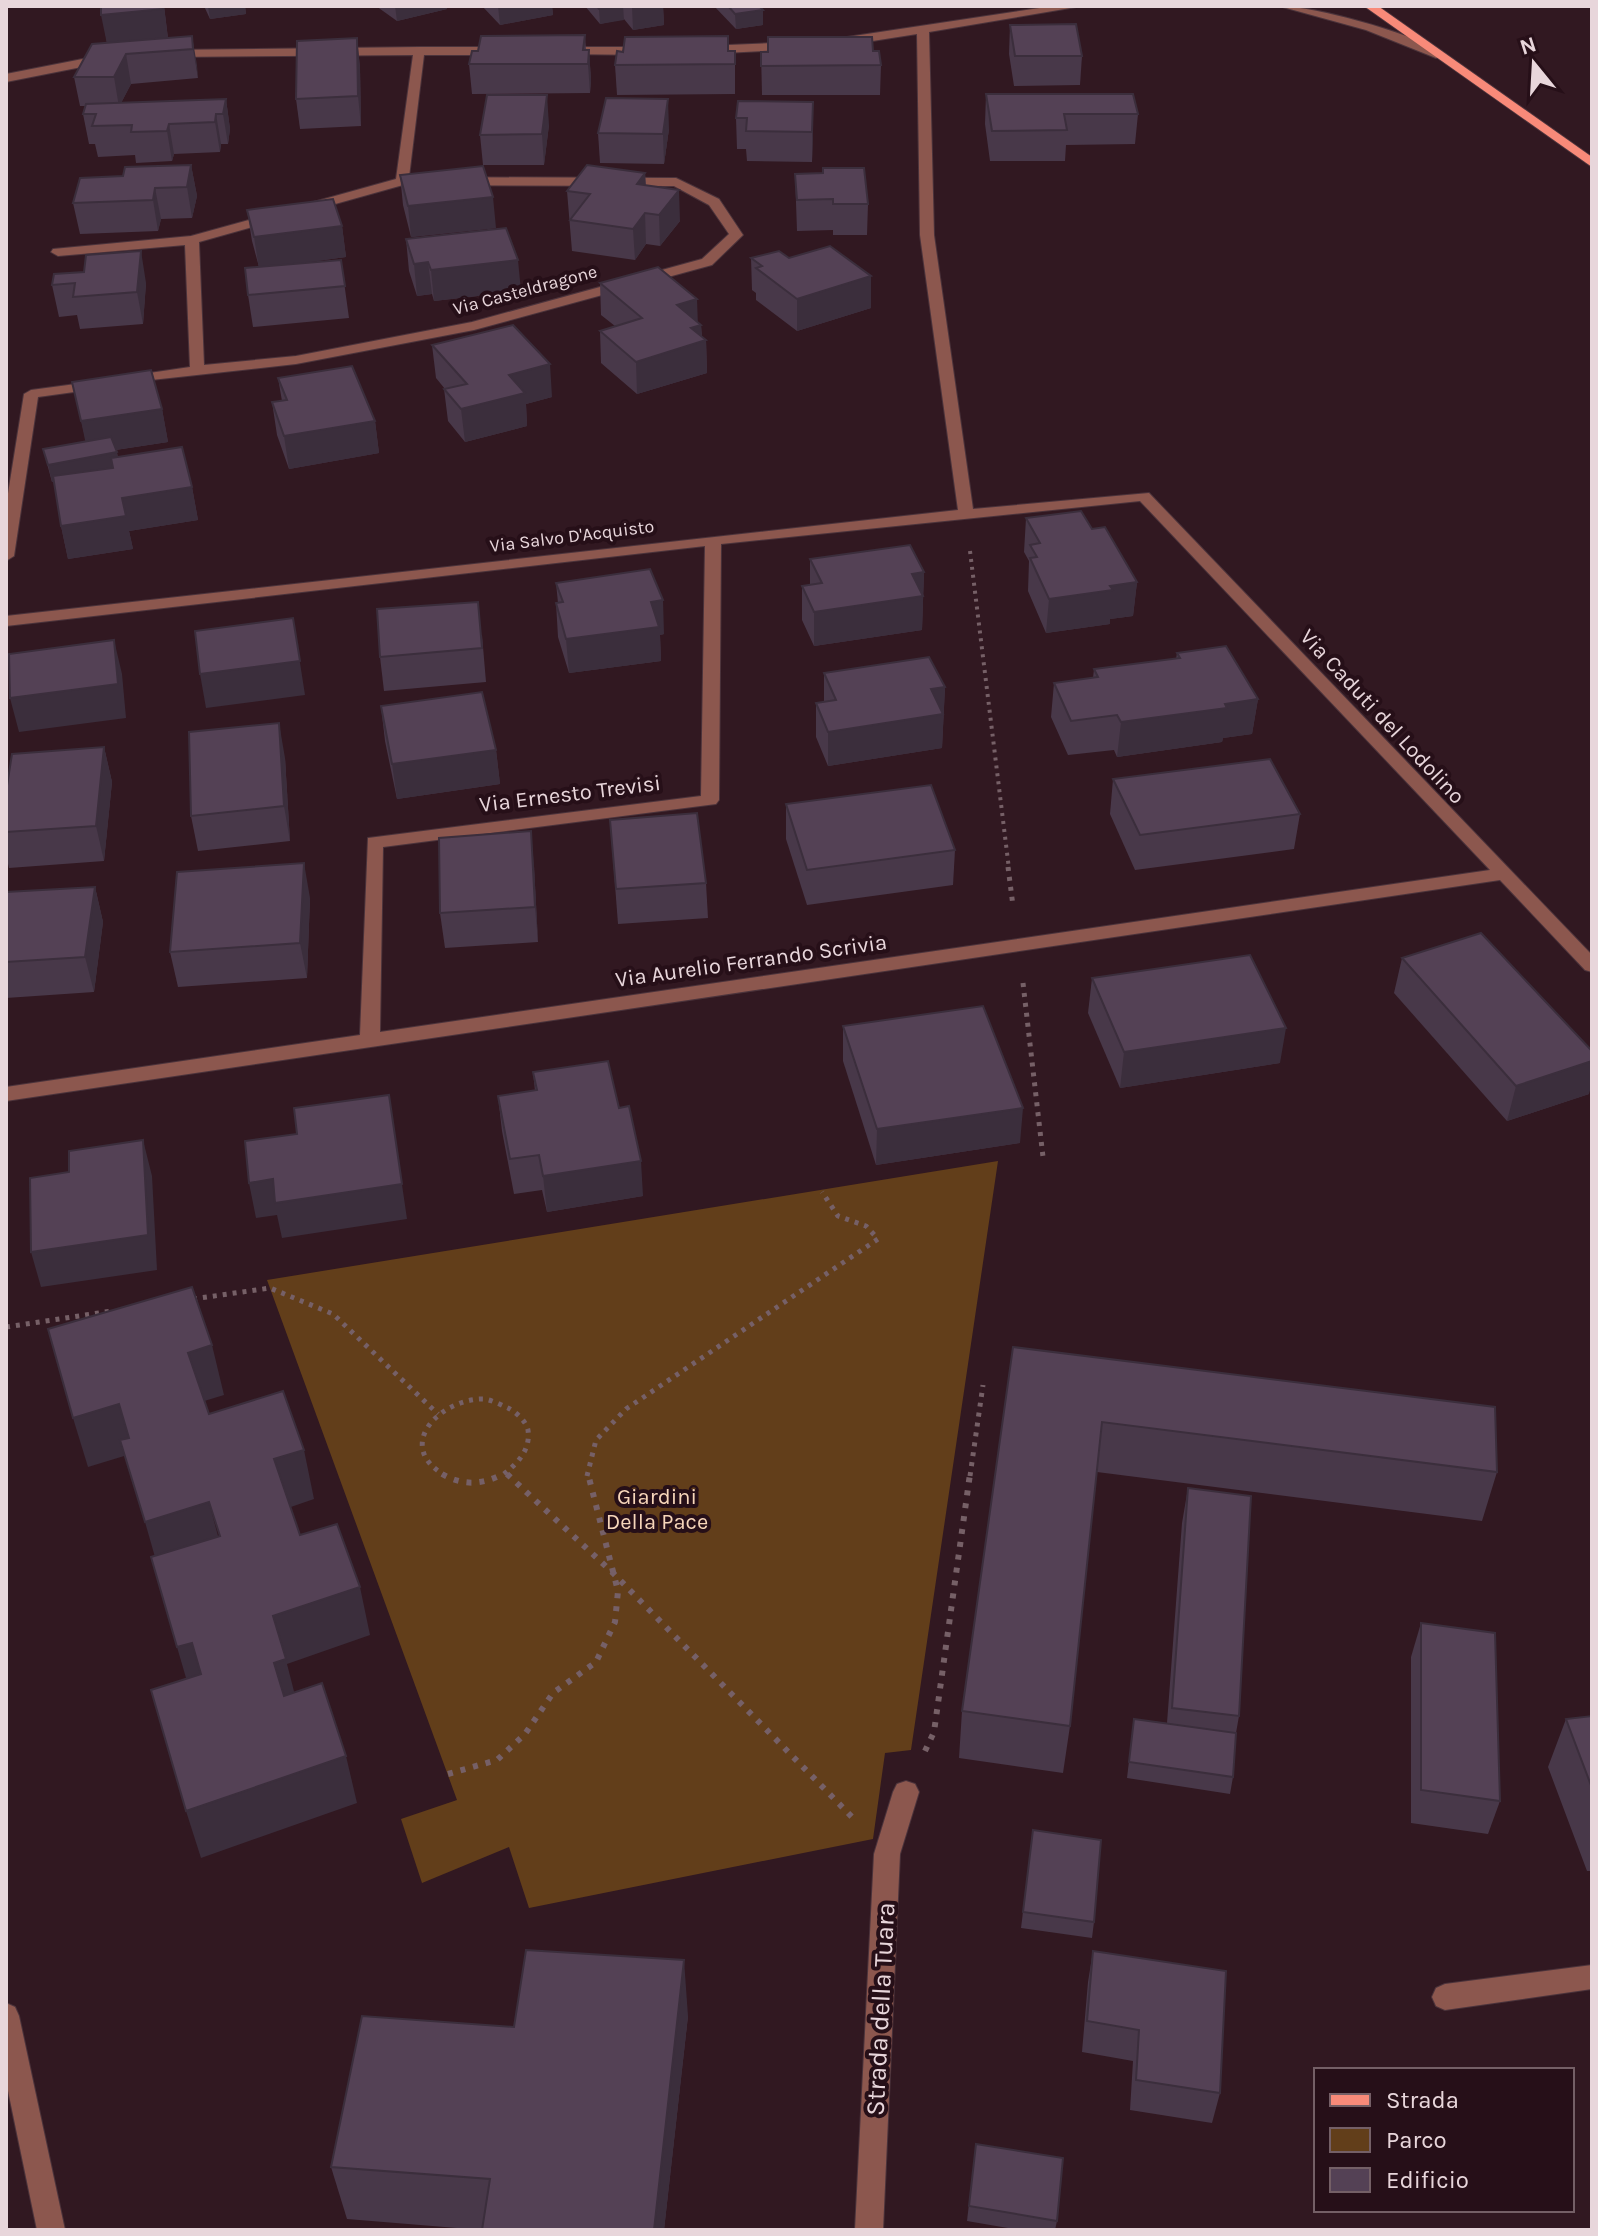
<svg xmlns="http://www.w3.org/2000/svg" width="1598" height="2236" font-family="Karla,sans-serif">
<rect width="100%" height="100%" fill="#311821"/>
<!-- green -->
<path fill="#623e1a" d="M998,1161L911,1750L885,1753L873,1839L529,1908L509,1847L422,1883L401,1819L457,1800L267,1280Z"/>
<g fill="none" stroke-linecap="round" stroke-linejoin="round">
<!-- minor casing -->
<g stroke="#4b333b" stroke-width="2">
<g id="minor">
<path d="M1053,6H1082L929,32L934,235L973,509L1149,493L1592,955V972L1585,970L1500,880L6,1101V1087L360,1035L368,838L701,796L705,546L6,626V616L958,510L920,235L917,34L847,45L841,41L847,37ZM1140,501L1490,870L380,1032L383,847L716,804L719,800L721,544Z"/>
<path d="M1279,6C1314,6 1420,35 1446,55L1436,58L1366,30Z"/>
<path d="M796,42L800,43V49L704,54L698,50L704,46Z"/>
<path d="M419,47H504L510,51L504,55H424L409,177L676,178L719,199L743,235L712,265L474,330L296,364L124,383V377L129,376L190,367L185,245L58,256L51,252L53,249L191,236L396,179L413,55L168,57L164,56V50ZM403,185L674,186L709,205L729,234L702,259L472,322L296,356L204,365L199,242Z"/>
<path d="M564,47H648L654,51L648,55L560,54L558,51Z"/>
<path d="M108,54L114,58L112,61L6,82V74Z"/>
<path d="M98,381L105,385L103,388L38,397L14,556L6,561V506L24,394L31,390Z"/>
<path d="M906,1781L915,1784L919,1792L900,1854L883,2230H855L874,1854L893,1792L897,1784Z"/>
<path d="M1592,1965V1989L1445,2010L1436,2006L1432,1997L1436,1988L1445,1984Z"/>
<path d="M6,2003L15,2007L19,2016L65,2230H37L6,2081Z"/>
</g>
</g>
<!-- major casing -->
<g stroke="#4b333b" stroke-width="2">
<path id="major" d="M1364,6H1378L1592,157V167Z"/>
</g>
<!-- path-far2 -->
<path stroke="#766067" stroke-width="4" stroke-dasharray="3 5" stroke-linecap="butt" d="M970,551L1009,869"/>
<!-- path-far1 -->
<g stroke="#766067" stroke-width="5" stroke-dasharray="4 6" stroke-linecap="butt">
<path d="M1008,867L1013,906"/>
<path d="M1023,983L1043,1157"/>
<path d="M193,1299L270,1288L333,1314L438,1414"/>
<path d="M6,1327L112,1311"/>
<path d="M446,1476C392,1446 441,1398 484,1399C492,1400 501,1405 508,1408C516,1412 526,1421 528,1430C531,1451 516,1465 501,1476"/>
<path d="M587,1476L596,1440L626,1409L878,1239L866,1226L838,1216L822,1192"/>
<path d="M970,1476L983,1385"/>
</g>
<!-- path -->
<g stroke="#766067" stroke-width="6" stroke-dasharray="5 8" stroke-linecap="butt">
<path d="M442,1474C463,1486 482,1485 503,1474"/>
<path d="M507,1474L613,1573L852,1817"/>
<path d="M925,1751L934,1732L970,1474"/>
<path d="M448,1774L497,1760L525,1734L553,1693L596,1662L615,1622L618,1591L588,1474"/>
</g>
<!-- minor -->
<use href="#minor" fill="#8c574e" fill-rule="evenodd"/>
<!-- major -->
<use href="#major" fill="#f88a79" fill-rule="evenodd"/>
</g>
<!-- wall -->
<g fill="#483849">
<path d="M101,6H164L168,38L192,36L198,78L131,84L121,103L226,99L230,129L228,144H221L220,152L174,154L172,161L136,163L135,155L98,157L95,144H89L83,114L85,106H80L74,77L107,43Z"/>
<path d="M204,6H245L246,14L210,19Z"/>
<path d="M376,6H447V9L397,21Z"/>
<path d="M482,6H552L553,15L500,25Z"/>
<path d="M585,6H663L664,25L633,30L624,19L600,24Z"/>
<path d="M714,6H759L763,10V25L736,29Z"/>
<path d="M1010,25L1082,56L1080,85L1014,86L1009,54Z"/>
<path d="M585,35L586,50H589L591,80L590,93L472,94L469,64L478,51Z"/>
<path d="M357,38L360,68L361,126L300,129L296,99Z"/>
<path d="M729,51H735V94L617,95L615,65Z"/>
<path d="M873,51L881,65L880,95H762L761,52Z"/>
<path d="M986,94L1138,114L1135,144L1066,145L1065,161H990L985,124Z"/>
<path d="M738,101L813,132L812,162L747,161L746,149H737L736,118Z"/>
<path d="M549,125L544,165H483L480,135Z"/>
<path d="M669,129L664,164L600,163L598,133Z"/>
<path d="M191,165L197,196L192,218L161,219L158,231L80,234L73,203L123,176Z"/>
<path d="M645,173L646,185L680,221L660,246L646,244L635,260L572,251L567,191Z"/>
<path d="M795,174L868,204L867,235H833V230L797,231Z"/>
<path d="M400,175L496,228L411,237L403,205Z"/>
<path d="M247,210L342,226L346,257L302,263L341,260L349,318L253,327L248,295L259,267L252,241Z"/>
<path d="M406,239L521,291L434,301L432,294L417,296L409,271Z"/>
<path d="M751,258H789L871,308L797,331L756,300V293L752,290Z"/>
<path d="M54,274L146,283L143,324L80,329L77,315L59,317L52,285Z"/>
<path d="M600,283L698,322L701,325L702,337L706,340L707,373L637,394L601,363L600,331L615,326L601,315Z"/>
<path d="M432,345L552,397L526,404L527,426L465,442L448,421L444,389H445L436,378Z"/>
<path d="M278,378L375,421L379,453L289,469L277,435L272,402L282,401Z"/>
<path d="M72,382L162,409L168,442L116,450L118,457L192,487L198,520L129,531L133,549L68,559L61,526L54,481L52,482L43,449L86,441Z"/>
<path d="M1026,518L1092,529L1137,582L1133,616L1110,619V624L1046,633L1028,591L1029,561L1024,552Z"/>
<path d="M810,559L924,572L922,630L814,646L802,620V586L810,585Z"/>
<path d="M556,583L664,634L660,635L661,661L569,673L558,637L556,603H558Z"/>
<path d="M482,635L486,682L384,691L380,657Z"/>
<path d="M1177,653L1258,699L1252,734L1223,738L1222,742L1117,757L1114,750L1068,755L1051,717L1054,683L1093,678L1094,669L1176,659Z"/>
<path d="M824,673L945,687L942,748L828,766L816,737V703L824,702Z"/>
<path d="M381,706L496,750L500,784L397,799L385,741Z"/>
<path d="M104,747L112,782L104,861L9,868L6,855V792Z"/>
<path d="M285,758L290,841L198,851L191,816Z"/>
<path d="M1113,779L1300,814L1294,849L1135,870L1110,814Z"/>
<path d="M786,804L955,850L953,885L807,905L786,839Z"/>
<path d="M610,820L706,883L708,918L618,924Z"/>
<path d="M534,866L538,942L445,948L440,913Z"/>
<path d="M95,887L103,922L94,992L6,998V895Z"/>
<path d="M310,898L307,978L178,987L170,952Z"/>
<path d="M1402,958L1589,1094L1507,1121L1394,993Z"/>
<path d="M1092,978L1280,1063L1120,1088L1088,1013Z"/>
<path d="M843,1026L1020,1143L876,1165L843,1061Z"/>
<path d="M533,1072L619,1108L643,1196L547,1212L542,1190L514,1194L502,1131L498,1096L535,1091Z"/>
<path d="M1013,1347L1497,1472L1482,1521L1097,1472L1070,1726L1063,1773L959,1758L962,1711Z"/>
<path d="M1188,1488L1239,1716L1236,1733L1233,1777L1230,1794L1127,1778L1134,1719L1167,1723L1182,1523Z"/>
<path d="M1421,1623L1500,1801L1488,1834L1411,1823V1657Z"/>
<path d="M1592,1716V1871H1587L1548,1767L1566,1719Z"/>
<path d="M1033,1830L1094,1922L1092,1938L1021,1928Z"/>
<path d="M1093,1951L1220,2093L1212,2123L1130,2110L1133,2061L1082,2052L1088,1982Z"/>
<path d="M688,2016L664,2230H481L347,2219L331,2167L514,2027Z"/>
<path d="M976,2144L1057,2221L1055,2230H1020L967,2221Z"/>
</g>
<!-- shaded-wall -->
<g fill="#3b2e3c">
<path d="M164,6L168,39L107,44L101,15Z"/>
<path d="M208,6H245L246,14L210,19Z"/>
<path d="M395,6H447V9L397,21Z"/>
<path d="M498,6H552L553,15L500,25Z"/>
<path d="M618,6H623L624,20L600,24L599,9Z"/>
<path d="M632,6H663L664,25L633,30Z"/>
<path d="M763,10V25L736,29L735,14Z"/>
<path d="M192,36L197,65L198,78L193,49Z"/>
<path d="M357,38L360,68L361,126L358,96Z"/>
<path d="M589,50L591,80L590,93L588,64Z"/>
<path d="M126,54L131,84L119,107L114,77Z"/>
<path d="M547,95L549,125L544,165L542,134Z"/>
<path d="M226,99L230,129L228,144L223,114Z"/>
<path d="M668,99L669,129L664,164L663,134Z"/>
<path d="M813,102V132L812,162V132Z"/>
<path d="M216,114L221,144L220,152L215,122Z"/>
<path d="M169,124L174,154L172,161L167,131Z"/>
<path d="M191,165L197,196L192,218L187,187Z"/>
<path d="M645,173L646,204L637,184Z"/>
<path d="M155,188L161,219L158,231L153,200Z"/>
<path d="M679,190L680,221L660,246L659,215Z"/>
<path d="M493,197L496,228L411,237L408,206Z"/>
<path d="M645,213L646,244L635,260L633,229Z"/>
<path d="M342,226L346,257L259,269L254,237Z"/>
<path d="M141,251L146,283L143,324L137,292Z"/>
<path d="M518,260L521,291L434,301L431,270Z"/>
<path d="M428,262L432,294L417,296L414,264Z"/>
<path d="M871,276V308L797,331V299Z"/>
<path d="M697,299L698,326L701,325L702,342L706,340L707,373L637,394L636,362L677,305Z"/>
<path d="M550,364L552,397L526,404L527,426L465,442L461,409L509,375Z"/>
<path d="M162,409L168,442L88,454L81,421Z"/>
<path d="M375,421L379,453L289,469L284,436Z"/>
<path d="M117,452L120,469L52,482L48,465Z"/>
<path d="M192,487L198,520L129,531L133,549L68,559L61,526L122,498Z"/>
<path d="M924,572L922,630L814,646V612L912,574Z"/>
<path d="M1137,582L1133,616L1110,619V624L1046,633L1049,599L1110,586Z"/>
<path d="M663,600L664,634L660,635L661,661L569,673L566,639L651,602Z"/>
<path d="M293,618L305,695L206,708L200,674Z"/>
<path d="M114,640L122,674L126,718L19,732L10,698Z"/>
<path d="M945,687L942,748L828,766V732L931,689Z"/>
<path d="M1258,699L1252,734L1223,738L1222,742L1117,757L1121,722L1225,704Z"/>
<path d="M279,723L285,758L290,841L284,806Z"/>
<path d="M104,747L112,782L104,861L96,826Z"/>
<path d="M496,750L500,784L397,799L392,764Z"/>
<path d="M531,831L534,866L538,942L535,907Z"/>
<path d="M304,863L310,898L307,978L300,943Z"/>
<path d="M95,887L103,922L94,992L85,957Z"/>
<path d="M1286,1028L1280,1063L1120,1088L1124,1052Z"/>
<path d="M1592,1061V1083L1589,1094L1507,1121L1516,1086Z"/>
<path d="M389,1095L407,1219L282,1238L277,1215L256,1218L249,1183L273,1179Z"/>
<path d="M1023,1108L1020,1143L876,1165L877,1129Z"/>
<path d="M143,1140L152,1176L157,1270L41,1287L31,1252Z"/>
<path d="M641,1161L643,1196L547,1212L543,1176Z"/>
<path d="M212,1345L224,1395L201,1402L188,1353Z"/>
<path d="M119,1404L134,1453L88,1467L73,1418Z"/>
<path d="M304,1450L314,1499L285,1509L274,1459Z"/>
<path d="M209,1502L222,1551L159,1571L145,1522Z"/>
<path d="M360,1587L370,1635L287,1664L298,1707L286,1710L274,1663L273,1616Z"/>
<path d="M192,1643L206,1691L191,1695L177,1647Z"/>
<path d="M346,1756L357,1803L201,1858L186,1811Z"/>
<path d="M684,1960L688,2016L664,2230H654Z"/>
</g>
<!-- building -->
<g fill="#544155" stroke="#3b2e3c" stroke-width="2">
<path d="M101,6H162L163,9L101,15Z"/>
<path d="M597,6H618L599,9Z"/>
<path d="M728,6H759L763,10L735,14Z"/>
<path d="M1076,24L1082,56H1015L1010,25Z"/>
<path d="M585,35L583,50H589L588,64H469L472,51H478L481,36Z"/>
<path d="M192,36L193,49L126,54L114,77H74L92,44Z"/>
<path d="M728,36V51H735V64L615,65L617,51L623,52L625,37Z"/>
<path d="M768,37H872L873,51H879L881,65L761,66V52H768Z"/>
<path d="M357,38L358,96L296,99L297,41Z"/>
<path d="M986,94H1133L1138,114H1064L1067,130L992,131Z"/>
<path d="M487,95H547L542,134L480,135Z"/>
<path d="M606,98L668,99L663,134L598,133Z"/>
<path d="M226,99L223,114H216L215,122L169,124L167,131L131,132L132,125L92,126L96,114H83L86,104Z"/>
<path d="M738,101L813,102L812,132L746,131L747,118H736Z"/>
<path d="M191,165L187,187L155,188L153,200L73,203L80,178L123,176L125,167Z"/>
<path d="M587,165L645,173L637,184L679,190L659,215L645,213L633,229L570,220L590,194L567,191Z"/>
<path d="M483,166L493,197L408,206L400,175Z"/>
<path d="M823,168H864L868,204H833V199L797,200L795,174L823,173Z"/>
<path d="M333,199L342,226L254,237L247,210Z"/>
<path d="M506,228L518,260L431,270L428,262L414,264L406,239Z"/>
<path d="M830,246L871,276L797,299L756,268L762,266L751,258L779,251L789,258Z"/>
<path d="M141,251L137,292L73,297L75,283L52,285L54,274L84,272L86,255Z"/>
<path d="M341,260L345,286L248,295L245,268Z"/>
<path d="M658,267L697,299L677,305L701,325L691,328L706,340L636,362L600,331L642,318L600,283Z"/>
<path d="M513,325L550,364L509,375L525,393L461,409L444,389L467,384L432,345Z"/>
<path d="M352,366L375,421L284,436L272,402L287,400L278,378Z"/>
<path d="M151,370L162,409L81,421L72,382Z"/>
<path d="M111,437L117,452L48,465L43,449Z"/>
<path d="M182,447L192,487L122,498L126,516L61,526L53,476L113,468L111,458Z"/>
<path d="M1081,511L1092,529L1105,527L1137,582L1110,586L1113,590L1049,599L1030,558L1037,557L1030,545L1040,543L1026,518Z"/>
<path d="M910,545L924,572L912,574L923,596L814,612L802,586L822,583L810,559Z"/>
<path d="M650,569L663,600L651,602L659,627L566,639L556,603L563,602L556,583Z"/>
<path d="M478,602L482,648L380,657L377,609Z"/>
<path d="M293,618L300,661L200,674L195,631Z"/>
<path d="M114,640L118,684L10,698L9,654Z"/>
<path d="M1226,646L1258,699L1225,704L1227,708L1121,722L1117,715L1071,721L1054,683L1098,677L1094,669L1180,658L1177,653Z"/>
<path d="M929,657L945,687L931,689L943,714L828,732L816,703L836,700L824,673Z"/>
<path d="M482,692L496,750L392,764L381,706Z"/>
<path d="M279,723L284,806L191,816L189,732Z"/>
<path d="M104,747L96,826L6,832V792L12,754Z"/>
<path d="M1270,759L1300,814L1140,835L1113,779Z"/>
<path d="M931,785L955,850L807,870L786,804Z"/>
<path d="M697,813L706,883L616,889L610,820Z"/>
<path d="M531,831L535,907L440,913L439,838Z"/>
<path d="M304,863L300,943L170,952L177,872Z"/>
<path d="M95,887L85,957L6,962V892Z"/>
<path d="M1481,933L1592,1051V1061L1516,1086L1402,958Z"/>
<path d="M1250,955L1286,1028L1124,1052L1092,978Z"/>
<path d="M983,1006L1023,1108L877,1129L843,1026Z"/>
<path d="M608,1061L619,1108L629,1106L641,1161L543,1176L539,1155L510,1159L498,1096L537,1090L533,1072Z"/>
<path d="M389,1095L402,1184L275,1203L273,1179L249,1183L245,1141L297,1134L294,1108Z"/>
<path d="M143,1140L148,1235L31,1252L30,1178L69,1172V1151Z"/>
<path d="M192,1287L212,1345L188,1353L209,1414L283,1391L304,1450L274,1459L300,1535L337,1524L360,1587L273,1616L286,1659L274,1663L284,1696L322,1683L346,1756L186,1811L151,1690L201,1674L192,1643L177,1647L151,1557L220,1536L209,1502L145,1522L120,1440L129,1438L119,1404L73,1418L48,1329Z"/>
<path d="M1013,1347L1495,1407L1497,1472L1102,1422L1070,1726L962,1711Z"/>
<path d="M1188,1488L1251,1496L1239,1716L1172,1708Z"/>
<path d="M1421,1623L1495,1633L1500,1801L1421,1790Z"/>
<path d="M1592,1716V1788L1566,1719Z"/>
<path d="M1134,1719L1236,1733L1233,1777L1129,1762Z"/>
<path d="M1033,1830L1101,1840L1094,1922L1023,1912Z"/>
<path d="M526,1950L684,1960L654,2230H482L490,2179L331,2167L362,2016L514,2027Z"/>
<path d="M1093,1951L1226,1971L1220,2093L1136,2080L1139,2030L1087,2021Z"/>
<path d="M976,2144L1063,2158L1057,2221L969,2206Z"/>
</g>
<g text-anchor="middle" stroke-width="8" stroke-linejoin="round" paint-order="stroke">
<!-- far-street labels -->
<g font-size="18" fill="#e8d6db" stroke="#260f18">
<text transform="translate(525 290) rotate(-15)" y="6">Via Casteldragone</text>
<text transform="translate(572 536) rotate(-7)" y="6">Via Salvo D'Acquisto</text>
</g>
<!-- street labels -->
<g font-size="22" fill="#e8d6db" stroke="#260f18">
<text transform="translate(1383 716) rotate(47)" y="8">Via Caduti del Lodolino</text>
<text transform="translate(570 793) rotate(-7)" y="8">Via Ernesto Trevisi</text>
<text transform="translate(751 960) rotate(-8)" y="8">Via Aurelio Ferrando Scrivia</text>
</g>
<!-- park labels -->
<g font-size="22" fill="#f7d6ba" stroke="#260f18">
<text x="657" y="1504">Giardini<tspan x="657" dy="25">Della Pace</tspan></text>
</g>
<!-- near-street labels -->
<g font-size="26" fill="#e8d6db" stroke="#260f18">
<text transform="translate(880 2009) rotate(-87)" y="9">Strada della Tuara</text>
</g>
</g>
<!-- border -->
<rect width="1598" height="2236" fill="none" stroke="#e8d6db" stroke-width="16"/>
<!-- legend -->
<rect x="1314" y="2068" width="260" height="144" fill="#260f18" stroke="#745f66" stroke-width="2"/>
<rect x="1330" y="2094" width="40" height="12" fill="#f88a79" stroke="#745f66" stroke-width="2"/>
<text x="1386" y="2108" font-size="24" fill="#e8d6db">Strada</text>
<rect x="1330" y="2128" width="40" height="24" fill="#623e1a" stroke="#745f66" stroke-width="2"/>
<text x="1386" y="2148" font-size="24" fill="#e8d6db">Parco</text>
<rect x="1330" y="2168" width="40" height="24" fill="#544155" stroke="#745f66" stroke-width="2"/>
<text x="1386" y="2188" font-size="24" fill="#e8d6db">Edificio</text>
<!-- north arrow -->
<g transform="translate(1534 64) rotate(342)" stroke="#260f18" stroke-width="6" paint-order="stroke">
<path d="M0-6L14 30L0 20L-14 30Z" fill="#e8d6db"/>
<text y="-12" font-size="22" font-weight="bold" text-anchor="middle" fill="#e8d6db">N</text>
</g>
</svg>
